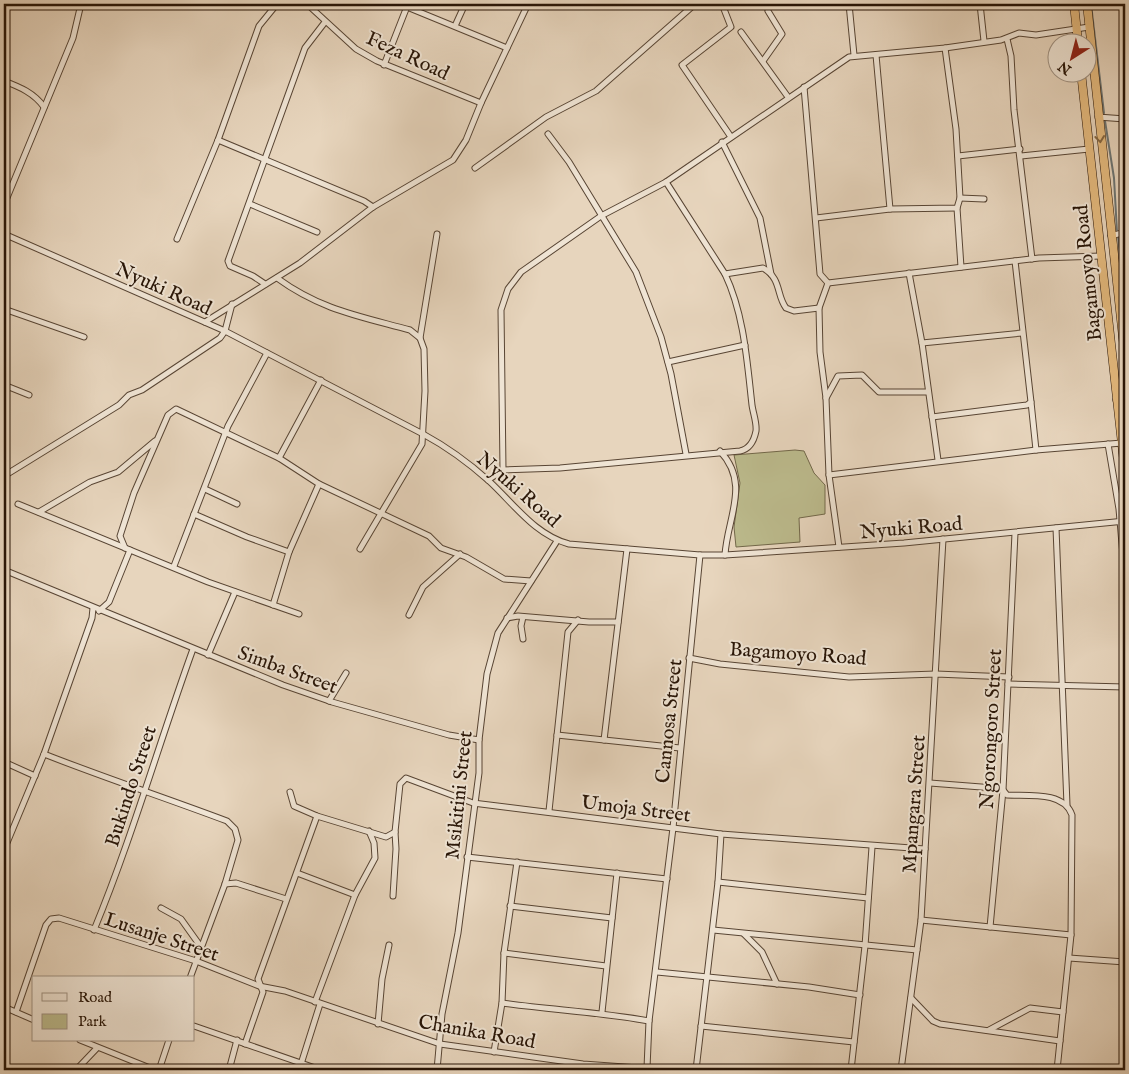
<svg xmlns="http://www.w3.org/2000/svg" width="1129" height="1074" font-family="'IM FELL English',serif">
<rect width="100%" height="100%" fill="#e7d5bd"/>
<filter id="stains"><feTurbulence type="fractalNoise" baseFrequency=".004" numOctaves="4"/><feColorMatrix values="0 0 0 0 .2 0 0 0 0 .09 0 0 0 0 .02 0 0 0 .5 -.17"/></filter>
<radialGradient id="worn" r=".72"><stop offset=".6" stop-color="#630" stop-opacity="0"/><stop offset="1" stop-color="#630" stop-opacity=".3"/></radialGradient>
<!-- green -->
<path fill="#bcbb8d" stroke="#72684a" d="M795,450L804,451L814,473L825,485V514L799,518L800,542L736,547L734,527L740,483L734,455Z"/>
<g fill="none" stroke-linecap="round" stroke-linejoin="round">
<!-- stream -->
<g stroke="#6e7674" stroke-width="2">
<path d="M1091,4L1104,113"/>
<path d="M1105,121L1114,178L1117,232"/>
<path d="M1118,236L1124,295"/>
<path d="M1125,298V302"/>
</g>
<!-- minor casing -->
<g stroke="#584534" stroke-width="7">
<g id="minor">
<path d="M307,4L356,49L377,61L481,103"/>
<path d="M722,4L731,27L682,65L731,137"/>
<path d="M817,4L818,5"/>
<path d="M849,4L854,55"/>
<path d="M980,4L984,41"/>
<path d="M407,7L507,48"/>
<path d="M455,26L465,4"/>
<path d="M741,32L788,97"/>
<path d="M1007,39L1011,56L1014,110L1032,259"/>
<path d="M876,55L890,209"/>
<path d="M763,61L782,34L768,11"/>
<path d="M384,65L408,4"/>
<path d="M4,81C20,87 34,93 44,107"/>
<path d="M804,87L820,274L828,283L1039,258L1101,256"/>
<path d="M1098,117L1125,119"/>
<path d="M548,134L569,162L636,272L661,337L671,374L686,454"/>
<path d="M218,140L364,201L373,207"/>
<path d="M722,142L760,218L771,274"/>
<path d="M958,156L1020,149"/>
<path d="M1021,156L1089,149"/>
<path d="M475,168L546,117L596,91L695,4"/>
<path d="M960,198L984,199"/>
<path d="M250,204L317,232"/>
<path d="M4,205L73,38L81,4"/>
<path d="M957,208L961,267"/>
<path d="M816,218L890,209L957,208L960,198L956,129L945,48"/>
<path d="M4,234L225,331L423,434C447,447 469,463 489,481C514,504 535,535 569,544L700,555H725L904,543L1125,521"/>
<path d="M1111,236L1125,232"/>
<path d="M177,239L218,140L259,26L277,4"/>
<path d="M909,273L922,343L938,460"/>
<path d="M725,274L763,268C782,279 776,295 786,308L794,311L819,308"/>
<path d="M277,278C321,310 359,316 410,330L420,338L424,349L425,391L422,444L360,549"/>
<path d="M828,283L819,308L820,352L826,398L829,475L839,547"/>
<path d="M265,284L253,276L230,266L228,261L305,48L325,22"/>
<path d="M4,309L84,337"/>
<path d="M205,322L300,263L373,207L453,160L466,140L481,103L528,4"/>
<path d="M420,338L437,234"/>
<path d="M922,343L1022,333"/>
<path d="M668,362L745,345"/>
<path d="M4,385L29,395"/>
<path d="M826,398L838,376L862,375L879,392H927"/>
<path d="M1031,402L1036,450"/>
<path d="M932,417L1027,405L1031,402L1015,261"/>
<path d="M1108,444L1119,509L1125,579"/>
<path d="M720,451C751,484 727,518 725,555"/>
<path d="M279,458L321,380"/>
<path d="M503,470L501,310L508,289L521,272L601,216L666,182L849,57L945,48L1001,40L1019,33L1036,35L1089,27"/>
<path d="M829,475L1036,450L1122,443"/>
<path d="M4,476L119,405L129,395L142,390L220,338L225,331L232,304"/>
<path d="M488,480L503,470L560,468L740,451C750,449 754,441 756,431C757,423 753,413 752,405C747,361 744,314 725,274L666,182"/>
<path d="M205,489L237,504"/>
<path d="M18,504L208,582L299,614"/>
<path d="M39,512L90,482L118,472L155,441"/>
<path d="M194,514L247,537L289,552"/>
<path d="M1056,528L1067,805"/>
<path d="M125,548L120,536L134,493L168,415L176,409L279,458L319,484L429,536L441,548L466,557L504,579L531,581"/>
<path d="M174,566L228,426L267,353"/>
<path d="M4,570L283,685L332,702L449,735L479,740"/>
<path d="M273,605L289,552L319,484"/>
<path d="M99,611L109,602L130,550"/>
<path d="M409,615L423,587L460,554"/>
<path d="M523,617L521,626L523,639"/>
<path d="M507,618L518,616L589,622H618"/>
<path d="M208,655L235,592"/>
<path d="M689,658L720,664L849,677L936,674L1009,677"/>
<path d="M1008,684L1125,687"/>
<path d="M329,701L346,673"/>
<path d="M557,735L680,748"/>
<path d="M604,740L627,549"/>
<path d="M44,754C105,778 166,798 227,821L235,829L238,840L225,884L190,978"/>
<path d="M4,762L35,776"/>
<path d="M930,783L994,788L1003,790L1007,795C1028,796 1064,791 1072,815L1071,935L1057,1070"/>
<path d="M290,792L294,806L317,816L386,837L395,832"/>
<path d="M549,811L568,632L578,620"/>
<path d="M4,850L44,754L92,618L93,608"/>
<path d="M467,857L667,879"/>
<path d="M297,873L355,895"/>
<path d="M718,882L868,898"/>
<path d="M225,884L236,883L286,899"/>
<path d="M393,896L396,849L395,832L400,784L406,778L473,803L721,834L925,849"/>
<path d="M510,906L612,918"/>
<path d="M161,908L181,919L201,947"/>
<path d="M921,920L1071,935"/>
<path d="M990,927L1003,790L1015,533"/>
<path d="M94,930C132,838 159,743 193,649"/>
<path d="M713,930L917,950"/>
<path d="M744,934L762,952L777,984"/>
<path d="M504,953L606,966"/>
<path d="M1069,958L1125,962"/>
<path d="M657,972L809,987L860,995"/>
<path d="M911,998L933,1021L940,1024L1060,1041"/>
<path d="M315,1002L355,895L375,858L374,843L369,831"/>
<path d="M502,1003C551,1010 600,1012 649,1021"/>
<path d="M4,1007L34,1020"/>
<path d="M16,1012L46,925L51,919L59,918L196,961L259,986L285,991L440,1044L583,1064L666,1070"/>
<path d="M602,1012L617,873"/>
<path d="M378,1024L382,979L389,945"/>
<path d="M194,1026L321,1070"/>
<path d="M701,1026L854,1042"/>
<path d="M989,1030L1030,1008L1063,1012"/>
<path d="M80,1040L155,1070"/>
<path d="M245,1044L263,992L258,979L317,816"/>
<path d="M494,1052L502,1003L504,953L517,862"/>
<path d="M301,1064L320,1004"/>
<path d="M647,1068L649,1021L673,828L700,555"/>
<path d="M76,1070L97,1048"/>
<path d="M159,1070L169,1040"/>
<path d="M229,1070L237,1040"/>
<path d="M437,1070L442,1014L458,933L479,773V740L487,674L498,633L557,541"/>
<path d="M696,1070L718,882L721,834"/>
<path d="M851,1070L865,946L872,847"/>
<path d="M901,1070L921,920L943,539"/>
<path d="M1123,1070L1125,1048"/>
</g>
</g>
<!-- secondary casing -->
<g stroke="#281507" stroke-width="9">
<path id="secondary" d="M1117,400H1125"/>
</g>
<!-- trunk casing -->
<g stroke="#281507" stroke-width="9">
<g id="trunk">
<path d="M1074,4L1078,42"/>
<path d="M1087,4L1125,356"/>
<path d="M1081,72L1125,471"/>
</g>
</g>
<!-- minor -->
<use href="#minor" stroke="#efe4d4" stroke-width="5"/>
<!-- secondary -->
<use href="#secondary" stroke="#efe4d4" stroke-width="7"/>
<!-- trunk -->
<use href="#trunk" stroke="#e4ba7e" stroke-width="8"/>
</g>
<!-- one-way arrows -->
<defs><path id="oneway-chevron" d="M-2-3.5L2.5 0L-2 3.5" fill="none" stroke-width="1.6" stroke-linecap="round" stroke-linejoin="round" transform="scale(1.25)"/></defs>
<use stroke="#866842" href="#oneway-chevron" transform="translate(1100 139) rotate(83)"/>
<g text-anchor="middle" stroke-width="4" stroke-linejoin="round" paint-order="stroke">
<!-- street labels -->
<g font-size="20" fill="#281507" stroke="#efe4d4">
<text transform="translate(408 55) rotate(25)" y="7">Feza Road</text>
<text transform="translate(1087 273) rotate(-96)" y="7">Bagamoyo Road</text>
<text transform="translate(164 288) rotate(24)" y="7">Nyuki Road</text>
<text transform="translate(519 489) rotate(41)" y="7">Nyuki Road</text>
<text transform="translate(911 527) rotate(-5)" y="7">Nyuki Road</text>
<text transform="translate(798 653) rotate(4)" y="7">Bagamoyo Road</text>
<text transform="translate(288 669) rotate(20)" y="7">Simba Street</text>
<text transform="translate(668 721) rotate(-84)" y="7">Cannosa Street</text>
<text transform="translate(990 729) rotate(-87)" y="7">Ngorongoro Street</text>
<text transform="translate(130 786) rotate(-72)" y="7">Bukindo Street</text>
<text transform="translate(458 795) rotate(-84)" y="7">Msikitini Street</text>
<text transform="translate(913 804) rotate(-86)" y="7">Mpangara Street</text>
<text transform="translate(636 808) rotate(7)" y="7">Umoja Street</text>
<text transform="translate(162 936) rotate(18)" y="7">Lusanje Street</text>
<text transform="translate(477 1031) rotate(10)" y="7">Chanika Road</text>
</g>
</g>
<!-- margin -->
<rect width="1129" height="1074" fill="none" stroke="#e7d5bd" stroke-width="20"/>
<rect x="5" y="5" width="1119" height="1064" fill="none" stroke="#281507" stroke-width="2.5"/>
<rect x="10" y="10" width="1109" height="1054" fill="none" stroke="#281507"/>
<!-- legend -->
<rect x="32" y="976" width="162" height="65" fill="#efe4d4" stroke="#9f9182"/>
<rect x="42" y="993" width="25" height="8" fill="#efe4d4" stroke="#9f9182"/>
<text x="78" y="1002" font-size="15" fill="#281507">Road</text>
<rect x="42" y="1014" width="25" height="15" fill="#bcbb8d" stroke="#9f9182"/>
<text x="78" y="1026" font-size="15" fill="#281507">Park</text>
<!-- north arrow -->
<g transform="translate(1072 58) rotate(216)"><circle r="24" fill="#efe4d4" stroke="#9f9182"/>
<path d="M0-4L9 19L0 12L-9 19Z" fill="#8f2418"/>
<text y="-8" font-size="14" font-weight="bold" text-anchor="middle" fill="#281507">N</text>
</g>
<rect width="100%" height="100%" filter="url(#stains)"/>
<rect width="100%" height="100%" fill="url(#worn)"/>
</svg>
